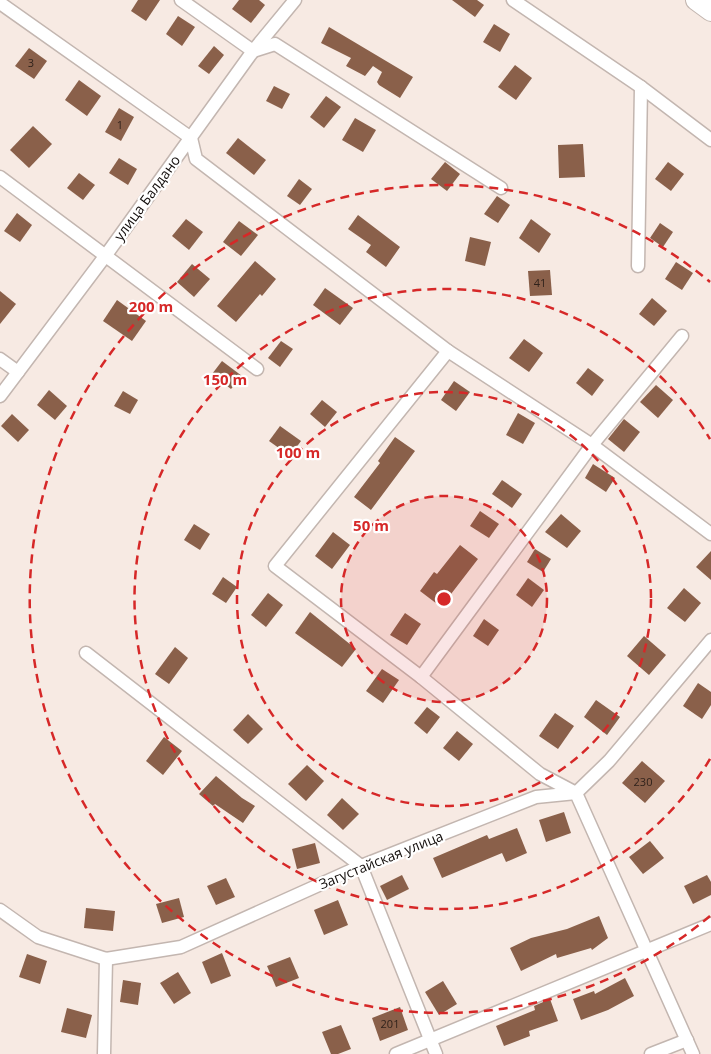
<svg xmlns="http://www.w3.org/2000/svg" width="711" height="1054" font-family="'Open Sans',sans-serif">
<rect width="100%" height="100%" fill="#f7eae3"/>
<!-- building -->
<g fill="#8a604a">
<path d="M138,0H160L146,21L131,11Z"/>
<path d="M239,0H259L265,5L251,23L232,9Z"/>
<path d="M452,0H477L484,5L475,17Z"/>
<path d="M178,16L195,27L182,46L166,34Z"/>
<path d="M494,24L510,34L500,52L483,42Z"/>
<path d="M329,27L413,77L400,98L379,85L377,82L382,72L373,66L365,76L346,66L351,58L321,43Z"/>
<path d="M214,46L224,55L209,74L198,66Z"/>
<path d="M29,48L47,61L34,79L15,66Z"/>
<path d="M515,65L532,78L516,100L498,87Z"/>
<path d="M79,80L101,96L87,116L65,100Z"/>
<path d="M274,86L290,94L282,109L266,101Z"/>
<path d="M326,96L341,107L324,128L310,117Z"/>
<path d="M119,108L134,117L121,141L105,132Z"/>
<path d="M355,118L376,130L363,152L342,140Z"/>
<path d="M33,126L52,144L29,168L10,150Z"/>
<path d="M238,138L266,160L254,175L226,153Z"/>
<path d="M583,144L585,177L559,178L558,145Z"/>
<path d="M119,158L137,169L128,185L109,173Z"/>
<path d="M445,162L460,174L447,191L431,179Z"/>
<path d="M668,162L684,174L671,191L655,179Z"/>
<path d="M79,173L95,185L83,200L67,188Z"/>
<path d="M299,179L312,189L300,205L287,196Z"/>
<path d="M497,196L510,205L498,223L484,214Z"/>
<path d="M17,213L32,225L20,242L4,231Z"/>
<path d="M358,215L400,247L386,267L366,252L371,245L348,229Z"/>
<path d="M186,219L203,232L189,250L172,236Z"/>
<path d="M531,219L551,234L539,253L519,238Z"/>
<path d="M239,221L258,235L241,256L223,242Z"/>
<path d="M660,223L673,232L663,247L650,238Z"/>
<path d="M470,237L491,242L485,266L465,261Z"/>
<path d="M255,261L276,279L262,296L260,294L236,322L217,306Z"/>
<path d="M676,262L693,273L682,290L665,279Z"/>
<path d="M192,264L210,279L194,297L177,282Z"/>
<path d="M550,270L552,295L530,296L528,271Z"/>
<path d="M325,288L353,308L340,325L313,305Z"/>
<path d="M0,291L16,304L0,324Z"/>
<path d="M652,298L667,311L654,326L639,314Z"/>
<path d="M117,300L146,321L132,341L103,321Z"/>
<path d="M524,339L543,353L529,372L509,358Z"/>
<path d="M281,341L293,349L280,367L268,358Z"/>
<path d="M222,361L242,376L231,389L212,374Z"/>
<path d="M588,368L604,380L592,396L576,383Z"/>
<path d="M454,381L470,392L456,411L441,400Z"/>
<path d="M656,385L673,400L658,418L640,402Z"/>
<path d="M49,390L67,406L55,420L37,405Z"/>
<path d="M123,391L138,400L130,414L114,406Z"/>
<path d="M322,400L337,412L325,427L310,414Z"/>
<path d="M518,413L535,423L523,444L506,435Z"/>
<path d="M12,414L29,430L18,442L1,426Z"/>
<path d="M624,419L640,432L624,452L608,439Z"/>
<path d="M280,426L301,441L290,456L269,441Z"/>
<path d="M395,437L415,451L371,510L354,497L380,463L378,461Z"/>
<path d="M593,464L615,478L606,492L585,478Z"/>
<path d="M502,480L522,494L512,508L492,494Z"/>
<path d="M480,511L499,524L489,538L470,526Z"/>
<path d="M561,514L581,531L567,548L545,532Z"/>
<path d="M194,524L210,534L200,550L184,540Z"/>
<path d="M333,532L350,545L332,569L315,556Z"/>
<path d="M460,545L478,559L441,607L420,591L434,572L437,574Z"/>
<path d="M535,549L551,559L543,572L527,562Z"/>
<path d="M711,551V580L696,567Z"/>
<path d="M223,577L237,587L226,603L212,594Z"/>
<path d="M528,578L544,590L532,607L516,595Z"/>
<path d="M684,588L701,603L685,622L667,608Z"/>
<path d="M268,593L283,605L266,627L251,615Z"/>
<path d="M310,612L356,649L342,667L295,633Z"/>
<path d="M405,613L421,624L407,645L390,635Z"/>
<path d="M484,619L499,630L488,646L473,636Z"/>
<path d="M644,636L666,655L649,675L627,656Z"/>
<path d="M175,647L188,658L169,684L155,674Z"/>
<path d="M382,669L399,680L383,703L366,691Z"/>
<path d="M698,683L711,692V705L702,719L683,706Z"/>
<path d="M596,700L620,717L607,735L584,717Z"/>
<path d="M427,707L440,717L427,734L414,723Z"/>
<path d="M555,713L574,726L558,749L539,736Z"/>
<path d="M248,714L263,729L248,744L233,730Z"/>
<path d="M457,731L473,744L459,761L443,748Z"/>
<path d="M164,737L182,751L163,775L146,761Z"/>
<path d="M642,761L665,781L645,803L622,783Z"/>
<path d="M307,765L324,781L306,801L288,784Z"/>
<path d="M216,776L242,798L255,806L243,823L215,804L213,806L199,794Z"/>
<path d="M342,798L359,814L343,830L327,815Z"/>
<path d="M564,812L571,833L546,842L539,820Z"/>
<path d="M517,828L527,853L506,862L502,853L442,878L433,858L487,835L489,839Z"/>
<path d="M650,841L664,858L643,874L629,857Z"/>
<path d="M315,843L320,863L297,869L292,849Z"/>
<path d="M402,875L409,889L387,900L380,886Z"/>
<path d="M707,875L711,882V895L693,904L684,886Z"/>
<path d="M226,878L235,897L216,905L207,886Z"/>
<path d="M179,898L184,917L162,923L156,904Z"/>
<path d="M338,900L348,925L324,935L314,910Z"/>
<path d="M86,908L115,911L113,931L84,928Z"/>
<path d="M599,916L608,938L592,950L591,948L557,958L556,954L521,971L510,948L531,938L567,929Z"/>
<path d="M222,953L231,976L211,984L202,962Z"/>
<path d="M27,954L47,961L40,984L19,977Z"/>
<path d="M290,957L299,978L276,987L267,966Z"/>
<path d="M178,972L191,993L174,1004L160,983Z"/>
<path d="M625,978L634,996L608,1010L581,1020L573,999L594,991L595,994Z"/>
<path d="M123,980L141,983L138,1005L120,1002Z"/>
<path d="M443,981L457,1004L439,1015L425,992Z"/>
<path d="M550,999L558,1021L529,1031L530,1036L504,1046L496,1026L535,1010L534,1006Z"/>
<path d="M400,1007L408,1030L380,1041L372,1018Z"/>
<path d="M67,1008L92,1015L86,1038L61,1032Z"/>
<path d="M341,1025L351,1049L338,1054H331L322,1032Z"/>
</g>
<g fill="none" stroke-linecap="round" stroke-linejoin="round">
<!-- minor casing -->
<g stroke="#c3b6b0" stroke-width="15">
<g id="minor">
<path d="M181,0L253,51L275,44L501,188"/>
<path d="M513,0L641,87L711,140"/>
<path d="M0,3L191,138L196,159L448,351L592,445L711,534"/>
<path d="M0,177L257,369"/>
<path d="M638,266L641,87"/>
<path d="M448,351L275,566L421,677L540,774L576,793L693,1054"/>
<path d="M0,359L18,372"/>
<path d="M0,396L106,255L253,51L295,0"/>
<path d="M86,653L361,866L436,1054"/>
<path d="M421,677L592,445L682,336"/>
<path d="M0,910L38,937L106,959L181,947L361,866L536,797L576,793L609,761L711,640"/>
<path d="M104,1054L106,959"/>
<path d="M396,1054L711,924"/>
<path d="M651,1054L687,1040"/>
</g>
</g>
<!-- primary casing -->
<g stroke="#c3b6b0" stroke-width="22">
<path id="primary" d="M696,0L711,11"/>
</g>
<!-- minor -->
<use href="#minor" stroke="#fff" stroke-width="12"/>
<!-- primary -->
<use href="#primary" stroke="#fff" stroke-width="20"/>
</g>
<!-- distance rings -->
<circle cx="444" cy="599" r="103" fill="#d62828" fill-opacity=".12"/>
<g fill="none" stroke="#d62828" stroke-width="2.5" stroke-dasharray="9 6">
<circle cx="444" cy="599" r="103"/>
<circle cx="444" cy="599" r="207"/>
<path d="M710 759A310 310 0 1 1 710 439"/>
<path d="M710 916A414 414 0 1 1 710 282"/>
</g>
<g text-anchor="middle" stroke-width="4.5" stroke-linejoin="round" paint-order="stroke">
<!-- number labels -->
<g font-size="11" fill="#30221b">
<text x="31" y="67">3</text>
<text x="120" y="129">1</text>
<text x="540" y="287">41</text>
<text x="643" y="786">230</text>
<text x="390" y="1028">201</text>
</g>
<!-- street labels -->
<g font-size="14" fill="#120d0b" stroke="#fff">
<text transform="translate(147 198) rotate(-54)" y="5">улица Балдано</text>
<text transform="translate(381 860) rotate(-22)" y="5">Загустайская улица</text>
</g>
</g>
<circle cx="444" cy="599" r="8" fill="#d62828" stroke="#fff" stroke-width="2.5"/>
<g font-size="15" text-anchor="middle" font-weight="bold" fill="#d62828" stroke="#fff" stroke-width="4.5" stroke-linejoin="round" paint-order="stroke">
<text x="151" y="312">200 m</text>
<text x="225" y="385">150 m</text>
<text x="298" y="458">100 m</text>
<text x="371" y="531">50 m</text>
</g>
</svg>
